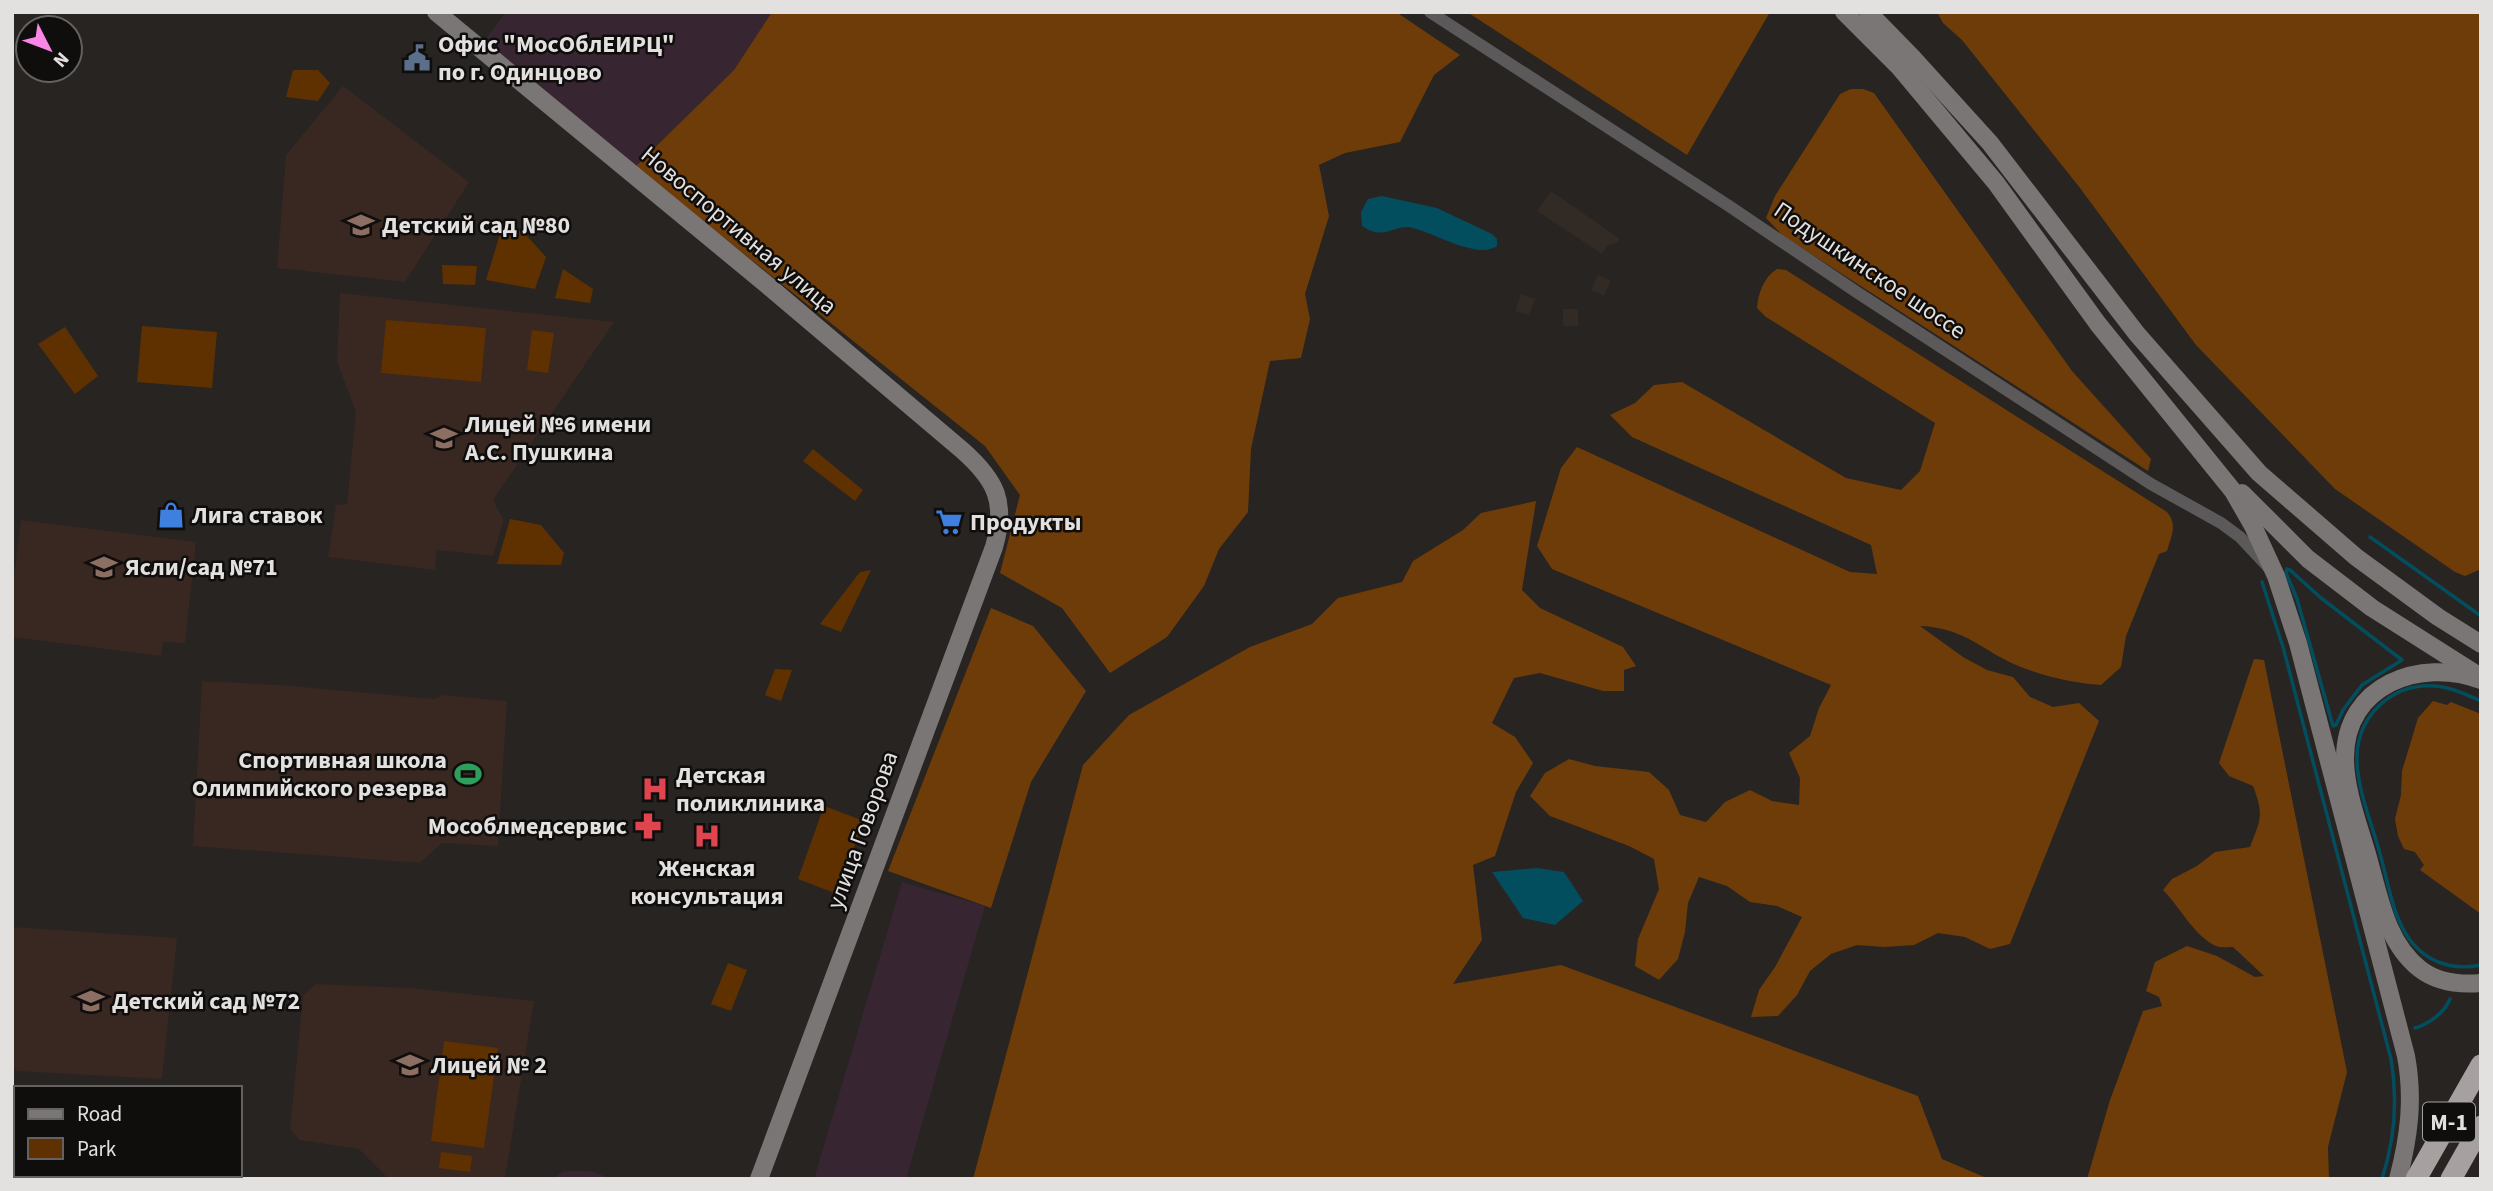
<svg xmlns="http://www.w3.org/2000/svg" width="2493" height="1191" font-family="'Source Sans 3',sans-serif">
<rect width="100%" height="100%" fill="#272422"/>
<!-- built -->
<g fill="#322a24">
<path d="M1551,191L1620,239L1615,244L1608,245L1602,254L1537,211Z"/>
<path d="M1598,275L1611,281L1604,296L1591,290Z"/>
<path d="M1521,294L1535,299L1529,315L1515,311Z"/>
<rect x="1563" y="309" width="15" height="17"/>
</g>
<!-- industrial -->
<g fill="#372631">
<path d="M506,12H772L734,70L635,167L482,44Z"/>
<path d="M902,882L985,906L906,1179H814Z"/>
<path d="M564,1171H590L613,1179H552Z"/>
</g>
<!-- education -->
<g fill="#392721">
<path d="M343,86L469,182L405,282L277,268L286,155Z"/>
<path d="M340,293L614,322L493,500L504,520L493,556L437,550L435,570L328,557L336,505L347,504L356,412L337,362Z"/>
<path d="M21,520L196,542L185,643L163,642L161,656L12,637V592Z"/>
<path d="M202,681L280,685L435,699L442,695L507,701L498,846L442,843L420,863L193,846Z"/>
<path d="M12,927L177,938L162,1079L17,1071L12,1065Z"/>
<path d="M316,984L411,988L534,1001L505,1179H389L359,1149L299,1140L290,1129L303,995Z"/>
</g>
<!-- green -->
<g fill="#5f3100">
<path d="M293,70H318L330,83L318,101L286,97Z"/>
<path d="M504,221L527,236L546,257L535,289L486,280Z"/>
<path d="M442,265L477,266L475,285L443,284Z"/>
<path d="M563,269L593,289L590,303L555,298Z"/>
<path d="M386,320L486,328L481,382L381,373Z"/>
<path d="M142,326L217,332L212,388L137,382Z"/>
<path d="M65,327L98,376L75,394L38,344Z"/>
<path d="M532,330L554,333L548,373L527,370Z"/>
<path d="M813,449L863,490L855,501L803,461Z"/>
<path d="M510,519L541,525L564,553L561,565L497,564Z"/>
<path d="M871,570L841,632L820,624L860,572Z"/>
<path d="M775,669L792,670L781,701L765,695Z"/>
<path d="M824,806L864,821L837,894L798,879Z"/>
<path d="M728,963L747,970L731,1011L711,1004Z"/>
<path d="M444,1041L498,1048L484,1148L431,1141Z"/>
<path d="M441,1152L472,1156L470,1172L439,1168Z"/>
</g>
<!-- forest -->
<g fill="#6e3c08">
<path d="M772,12H1396L1460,55L1434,75L1400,142L1345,153L1319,165L1329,216L1305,294L1310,319L1301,358L1270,361L1251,449L1248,512L1219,549L1204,586L1167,637L1110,673L1062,608L1000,573L1020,495L985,446L635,167L734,70Z"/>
<path d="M1467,12H1770L1687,155Z"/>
<path d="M1937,12H2481V569L2465,576L2455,572L2335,489L2196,345L2080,188L1962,40L1943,23Z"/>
<path d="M1851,89H1863L1874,93L2072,371L2151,459L2148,471L1783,236L1766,218L1775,196L1840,94Z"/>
<path d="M1777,269L1786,270L2167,512C2178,525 2171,536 2167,551L2159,554L2126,636L2121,667L2101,685C2073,683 2047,677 2021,667C1981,651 1967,628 1920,626L1963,657L1987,670L2013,677L2030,697L2053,707L2079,703L2099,721L2010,944L1990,949L1965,937L1938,933L1914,945L1884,947L1857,945L1831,954L1810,971L1797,995L1778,1016L1751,1017L1759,990L1775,967L1802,917L1777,906L1750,902L1727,886L1699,877L1688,903L1685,932L1678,959L1659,980L1635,966L1638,939L1659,889L1654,859L1629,846L1550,816L1530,796L1545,773L1569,759L1595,766L1649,772L1669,790L1680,815L1706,822L1725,802L1750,790L1772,801L1799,805L1800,778L1789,753L1810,736L1819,708L1831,685L1552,569L1537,546L1561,468L1577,447L1850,572L1877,574L1871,545L1632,437L1610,415L1635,403L1654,385L1682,382L1846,478L1901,490L1920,471L1935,423L1766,317L1757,308C1758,293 1764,277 1777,269Z"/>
<path d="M1536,501L1522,590L1540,608L1623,647L1636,666L1624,670V691H1603L1540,673L1514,678L1492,723L1515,737L1533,763L1516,792L1495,856L1473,865L1482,940L1453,984L1561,965L1918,1096L1942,1159L1989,1179H973L1083,765L1129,715L1250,647L1312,624L1338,598L1402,582L1413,561L1463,530L1481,513Z"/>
<path d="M991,608L1033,626L1086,691L1031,782L991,908L888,871Z"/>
<path d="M2254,659L2264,660L2347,1072L2328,1147L2329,1179H2087L2110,1100L2143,1011L2162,1006L2159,997L2146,991L2155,962L2187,946L2217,956L2255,977L2264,976L2233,947C2228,947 2220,948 2216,946C2194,936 2180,907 2163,890L2172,879L2197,866L2215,852L2250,847C2261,819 2264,815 2253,786L2229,776L2219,763Z"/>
<path d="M2433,701L2447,705L2451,702L2481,714V914L2420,870L2424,865L2415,852L2404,849L2398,836L2395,819L2401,795L2402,771L2418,718Z"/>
</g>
<!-- water -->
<g fill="#034e5e">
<path d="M1382,196L1437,208L1492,234L1497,239V246C1476,260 1434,232 1409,227C1390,227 1383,240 1362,226L1361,212L1368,199Z"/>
<path d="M1537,868L1564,872L1583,901L1555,925L1523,918L1492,872Z"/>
</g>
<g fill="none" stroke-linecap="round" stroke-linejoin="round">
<!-- stream -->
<g stroke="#034e5e" stroke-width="3.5">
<path d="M2370,537L2481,616"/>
<path d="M2287,569L2290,570L2321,598L2402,660L2362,685L2343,710L2336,725L2333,726L2297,599L2286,573Z"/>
<path d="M2262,582L2283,647L2391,1059C2398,1100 2395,1139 2382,1179"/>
<path d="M2481,701C2467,695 2451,687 2435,686C2394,683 2359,713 2357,755C2356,788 2372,823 2380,854C2389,884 2393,925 2417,948C2434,965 2458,970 2481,965"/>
<path d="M2415,1028C2429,1024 2445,1012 2450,999"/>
</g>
<!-- street -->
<path stroke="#5b5959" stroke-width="12" d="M1430,12L1729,206L1858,293L2151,484L2221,523L2240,537L2269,568"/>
<!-- secondary -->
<g stroke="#797675" stroke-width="18">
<path d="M436,12L766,284L962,450C996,480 1007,502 994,547L759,1179"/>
<path d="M1844,12L1900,68L1996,183L2098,324L2233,491L2253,526L2276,576L2298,643L2406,1056C2414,1099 2409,1137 2398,1179"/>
<path d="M1868,12L1912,57L1990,143L2137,334L2259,473L2356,557L2438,617L2481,644"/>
<path d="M2242,493L2308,559L2372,608L2476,674"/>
<path d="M2481,680C2420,657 2345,685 2345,758C2345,792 2360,828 2369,861C2380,900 2387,943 2420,969C2438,983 2459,985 2481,983"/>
</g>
<!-- highway -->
<g stroke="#a6a1a0" stroke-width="21">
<path d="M2416,1179L2481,1065"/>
<path d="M2451,1179L2481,1126"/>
</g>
</g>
<!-- icons -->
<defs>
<g id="civic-bare" transform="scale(2.1)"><path d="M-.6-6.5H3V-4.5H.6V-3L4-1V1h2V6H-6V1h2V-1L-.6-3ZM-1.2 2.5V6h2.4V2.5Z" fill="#5c6f8a" stroke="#0f0e0d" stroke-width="2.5" paint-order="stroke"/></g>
<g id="school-bare" transform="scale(2.1)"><path d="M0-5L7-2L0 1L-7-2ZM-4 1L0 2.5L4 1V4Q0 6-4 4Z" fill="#8d6e63" stroke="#0f0e0d" stroke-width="2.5" paint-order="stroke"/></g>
<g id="shop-bare" transform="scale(2.1)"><path d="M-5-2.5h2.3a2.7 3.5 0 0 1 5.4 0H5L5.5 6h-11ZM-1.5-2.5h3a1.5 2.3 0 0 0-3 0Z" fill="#3f7fe0" stroke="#0f0e0d" stroke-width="2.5" paint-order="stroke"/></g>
<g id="supermarket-bare" transform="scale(2.1)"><path d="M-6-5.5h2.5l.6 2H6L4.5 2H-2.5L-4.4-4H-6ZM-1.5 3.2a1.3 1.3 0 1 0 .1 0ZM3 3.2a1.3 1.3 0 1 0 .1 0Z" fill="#3f7fe0" stroke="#0f0e0d" stroke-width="2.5" paint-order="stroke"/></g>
<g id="stadium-bare" transform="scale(2.1)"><path d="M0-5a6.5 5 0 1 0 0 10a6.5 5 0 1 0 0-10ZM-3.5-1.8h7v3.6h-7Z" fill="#2e9e5b" stroke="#0f0e0d" stroke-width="2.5" paint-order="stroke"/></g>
<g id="hospital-bare" transform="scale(2.1)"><path d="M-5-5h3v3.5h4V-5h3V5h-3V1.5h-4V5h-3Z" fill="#e0444e" stroke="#0f0e0d" stroke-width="2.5" paint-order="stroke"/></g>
<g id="pharmacy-bare" transform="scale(2.1)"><path d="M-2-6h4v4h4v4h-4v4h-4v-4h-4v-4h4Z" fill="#e0444e" stroke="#0f0e0d" stroke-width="2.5" paint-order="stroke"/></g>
</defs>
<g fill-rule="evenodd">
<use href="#civic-bare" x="417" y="58"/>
<use href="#school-bare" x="361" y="225"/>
<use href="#school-bare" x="444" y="438"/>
<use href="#shop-bare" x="171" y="515"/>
<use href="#supermarket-bare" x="949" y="522"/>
<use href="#school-bare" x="104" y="567"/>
<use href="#stadium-bare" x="468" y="774"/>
<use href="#hospital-bare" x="655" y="789"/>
<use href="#pharmacy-bare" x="648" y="826"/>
<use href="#hospital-bare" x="707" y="836"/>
<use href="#school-bare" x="91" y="1001"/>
<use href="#school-bare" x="410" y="1065"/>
</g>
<g text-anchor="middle" stroke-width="5" stroke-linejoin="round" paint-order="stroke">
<!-- shield labels -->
<rect fill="#0f0e0d" stroke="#a3a2a1" stroke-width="2" x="2423" y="1102.5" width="52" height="39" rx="5"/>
<g font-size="23" font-weight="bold" fill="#e3e1e0">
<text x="2449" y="1130">М-1</text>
</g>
<!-- poi labels -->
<g font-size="24" font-weight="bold" fill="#e3e1e0" stroke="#0f0e0d" text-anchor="start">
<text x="438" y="52">Офис "МосОблЕИРЦ"<tspan x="438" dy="28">по г. Одинцово</tspan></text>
<text x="382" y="233">Детский сад №80</text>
<text x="465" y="432">Лицей №6 имени<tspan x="465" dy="28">А.С. Пушкина</tspan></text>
<text x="192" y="523">Лига ставок</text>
<text x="970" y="530">Продукты</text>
<text x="125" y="575">Ясли/сад №71</text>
<text x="447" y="768" text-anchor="end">Спортивная школа<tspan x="447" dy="28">Олимпийского резерва</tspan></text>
<text x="676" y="783">Детская<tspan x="676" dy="28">поликлиника</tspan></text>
<text x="627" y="834" text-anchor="end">Мособлмедсервис</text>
<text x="707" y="876" text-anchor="middle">Женская<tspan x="707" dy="28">консультация</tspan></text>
<text x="112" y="1009">Детский сад №72</text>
<text x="431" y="1073">Лицей № 2</text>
</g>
<!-- street labels -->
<g font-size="24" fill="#e3e1e0" stroke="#0f0e0d">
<text transform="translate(739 230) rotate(40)" y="8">Новоспортивная улица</text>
<text transform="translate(1870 270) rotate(34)" y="8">Подушкинское шоссе</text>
<text transform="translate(862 830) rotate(-70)" y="8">улица Говорова</text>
</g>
</g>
<!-- border -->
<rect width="2493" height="1191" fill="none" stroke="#e3e1e0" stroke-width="28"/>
<!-- legend -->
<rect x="14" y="1086" width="228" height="91" fill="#0f0e0d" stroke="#646261" stroke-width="2"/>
<rect x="28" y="1109" width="35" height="10" fill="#797675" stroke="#646261" stroke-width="2"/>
<text x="77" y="1121" font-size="21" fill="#e3e1e0">Road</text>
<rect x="28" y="1138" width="35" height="21" fill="#5f3100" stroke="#646261" stroke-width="2"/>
<text x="77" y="1156" font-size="21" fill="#e3e1e0">Park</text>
<!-- north arrow -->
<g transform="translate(49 49) rotate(132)"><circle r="33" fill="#0f0e0d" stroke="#646261" stroke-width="2"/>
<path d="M0-5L12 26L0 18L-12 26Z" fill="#fa87e7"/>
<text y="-10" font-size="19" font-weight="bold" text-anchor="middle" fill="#e3e1e0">N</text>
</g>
</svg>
